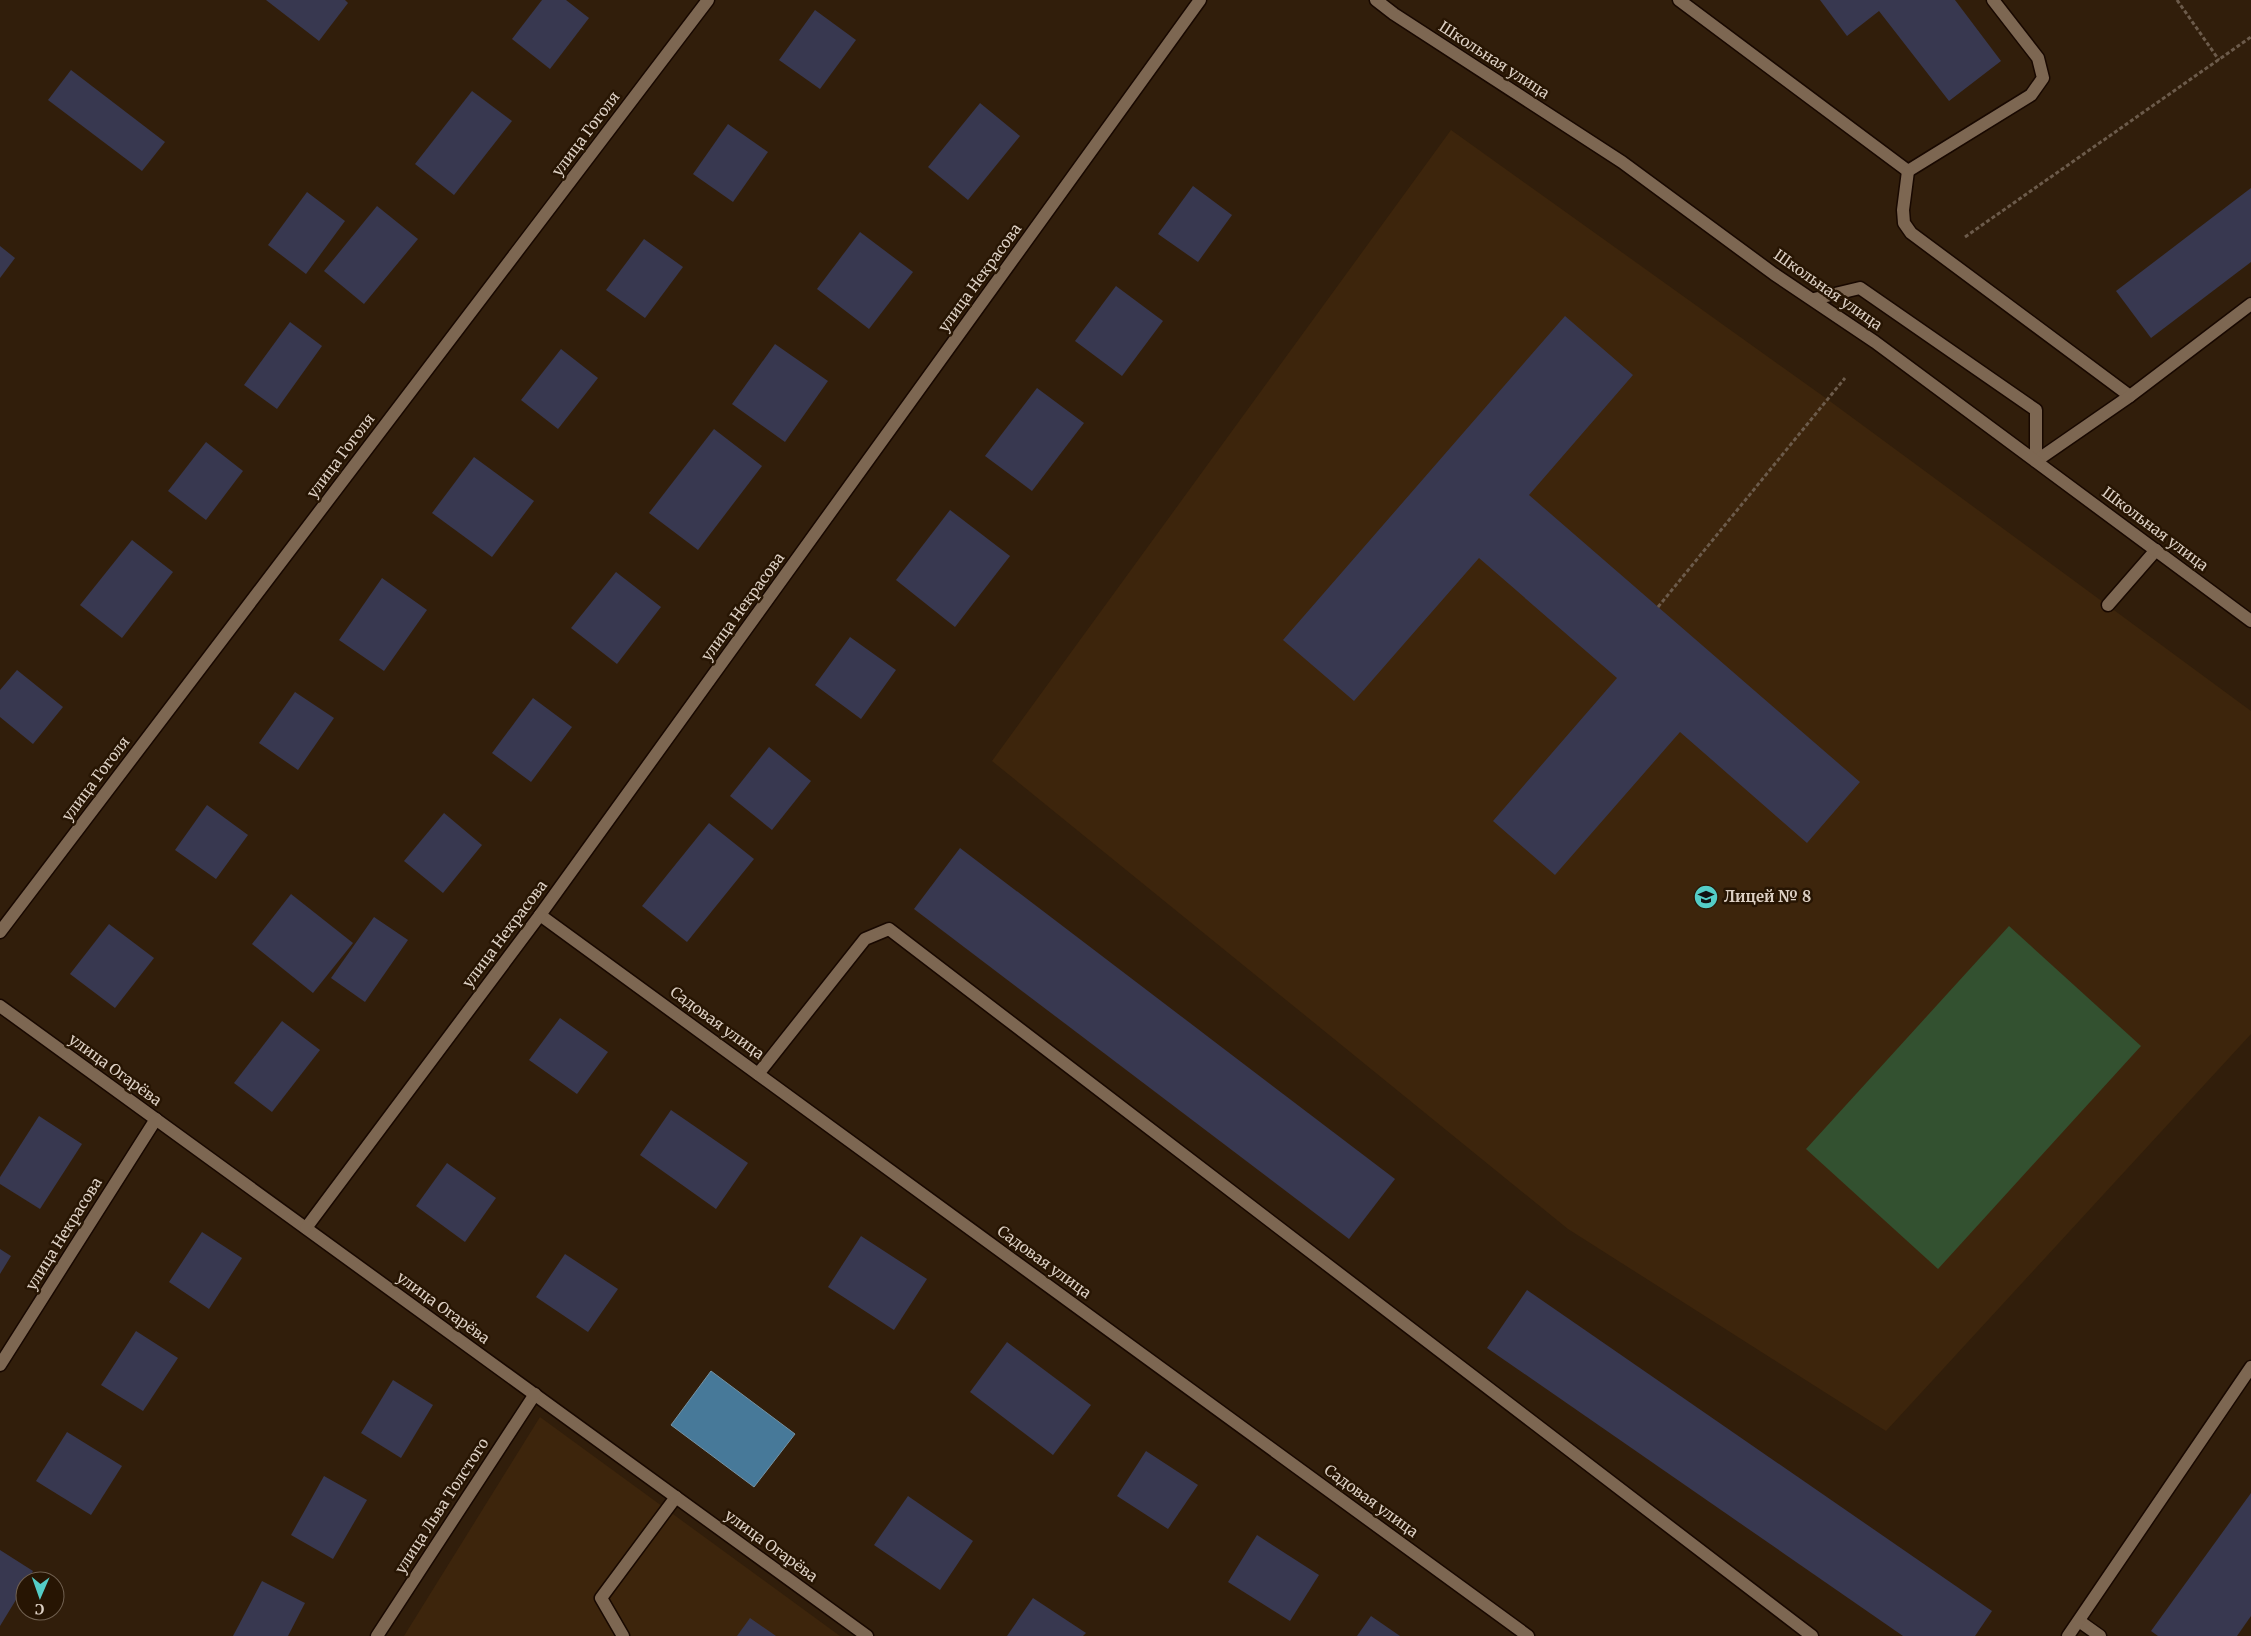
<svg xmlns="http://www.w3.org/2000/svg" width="2251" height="1636" font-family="Merriweather,serif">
<rect width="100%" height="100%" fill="#311e0b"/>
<!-- built -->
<g fill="#3d250c">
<path d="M1451,130L1827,399L2251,711V1034L1886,1431L1568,1229L992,761Z"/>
<path d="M540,1417L840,1636H404Z"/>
</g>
<!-- green -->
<path fill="#335130" d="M2009,926L2141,1046L1938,1269L1806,1149Z"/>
<!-- water -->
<path fill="#477999" stroke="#7493a6" d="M711,1371L795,1434L754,1487L671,1425Z"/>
<!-- building -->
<g fill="#383850">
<path d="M266,0H345L348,3L319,41Z"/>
<path d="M542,0H566L589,18L550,69L512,39Z"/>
<path d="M1820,0H1955L2001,61L1949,101L1879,11L1847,36Z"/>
<path d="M815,10L856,40L820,89L779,60Z"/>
<path d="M71,70L165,142L142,171L48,100Z"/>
<path d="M472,91L512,121L454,195L415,164Z"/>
<path d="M980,103L1020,136L968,200L928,167Z"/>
<path d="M728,124L768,152L733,202L693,174Z"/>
<path d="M1193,186L1232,215L1198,262L1158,234Z"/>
<path d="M2251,188V262L2151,338L2116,291Z"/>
<path d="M307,192L345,221L306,274L268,245Z"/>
<path d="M377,206L418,239L364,304L324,271Z"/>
<path d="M860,232L913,272L869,329L817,289Z"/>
<path d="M644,239L683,267L645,318L606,290Z"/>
<path d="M0,246L15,258L0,278Z"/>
<path d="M1116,286L1163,321L1122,376L1075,341Z"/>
<path d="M1565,316L1633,375L1529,495L1860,782L1807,843L1680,732L1555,875L1493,821L1617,678L1479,558L1354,701L1283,640Z"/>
<path d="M290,322L322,346L277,409L244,385Z"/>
<path d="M775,344L828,381L785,442L732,404Z"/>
<path d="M561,349L598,378L558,429L521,400Z"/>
<path d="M1037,388L1084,423L1032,491L985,456Z"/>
<path d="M714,429L762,466L698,550L649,513Z"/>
<path d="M206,442L243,471L206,520L168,491Z"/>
<path d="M474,457L534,501L492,557L432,513Z"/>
<path d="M950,510L1010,556L955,627L896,580Z"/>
<path d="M132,540L173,572L122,638L80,605Z"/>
<path d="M616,572L661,607L617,664L571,628Z"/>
<path d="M382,578L427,610L384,671L339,640Z"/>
<path d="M850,637L896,670L861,719L815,685Z"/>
<path d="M17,670L63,707L33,744L0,717V690Z"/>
<path d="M295,692L334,718L298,770L259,743Z"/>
<path d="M533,698L572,727L531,782L492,753Z"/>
<path d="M769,747L811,781L772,830L730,796Z"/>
<path d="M207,805L248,835L216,879L175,850Z"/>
<path d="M444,813L482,845L443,893L404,861Z"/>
<path d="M709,823L754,859L687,942L642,906Z"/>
<path d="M960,848L1395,1179L1349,1239L914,909Z"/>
<path d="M291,894L353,943L313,993L252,944Z"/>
<path d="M374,917L408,940L365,1002L331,978Z"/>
<path d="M109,924L154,958L115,1008L70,974Z"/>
<path d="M560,1018L608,1052L577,1094L529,1060Z"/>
<path d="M282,1021L320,1050L272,1112L234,1083Z"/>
<path d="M671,1110L748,1163L716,1209L640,1155Z"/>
<path d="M39,1116L82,1144L40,1209L0,1184V1177Z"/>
<path d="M447,1163L496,1198L465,1242L416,1206Z"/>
<path d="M202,1232L242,1258L209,1309L169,1282Z"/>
<path d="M861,1236L927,1279L894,1330L828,1287Z"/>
<path d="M0,1249L11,1256L0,1274Z"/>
<path d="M565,1254L618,1289L588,1332L536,1297Z"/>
<path d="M1527,1290L1992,1611L1975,1636H1903L1487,1348Z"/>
<path d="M136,1331L178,1358L143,1411L101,1385Z"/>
<path d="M1007,1342L1091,1405L1053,1455L970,1392Z"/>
<path d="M393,1380L433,1405L401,1458L361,1433Z"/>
<path d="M67,1432L122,1466L91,1515L36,1481Z"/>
<path d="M1146,1451L1198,1485L1168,1529L1117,1496Z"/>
<path d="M324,1476L367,1500L333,1559L291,1535Z"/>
<path d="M2251,1493V1616L2237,1636H2158L2151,1631Z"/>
<path d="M908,1496L973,1541L940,1590L874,1545Z"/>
<path d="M1257,1535L1319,1575L1290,1621L1228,1582Z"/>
<path d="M0,1550L33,1571L28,1581H25V1585L0,1626Z"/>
<path d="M262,1581L305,1603L288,1636H233Z"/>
<path d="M1033,1598L1086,1633L1083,1636H1007Z"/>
<path d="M1371,1616L1400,1636H1357Z"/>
<path d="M750,1618L776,1636H737Z"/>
</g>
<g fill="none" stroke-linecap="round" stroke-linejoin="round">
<!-- service casing -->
<g stroke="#180800" stroke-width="15">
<g id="service">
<path d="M1679,0L1908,171L2031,95L2043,78L2038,58L1993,0"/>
<path d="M1908,171L1903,210L1904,223L1911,233L2130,396"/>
<path d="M1814,299L1860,288L2036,410V461"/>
<path d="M2036,461L2130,396L2251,304"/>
<path d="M2108,605L2156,550"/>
<path d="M758,1074L865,939L889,929L1812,1636"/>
<path d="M2079,1621L2100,1636"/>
<path d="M623,1636L601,1598L676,1497"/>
<path d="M2068,1636L2251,1367"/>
</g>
</g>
<!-- minor casing -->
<g stroke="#180800" stroke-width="15">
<g id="minor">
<path d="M1376,0L1394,14L1622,162L1774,274L1875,342L2251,621"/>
<path d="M540,915L1528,1636"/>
<path d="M0,932L708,0"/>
<path d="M0,1006L867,1636"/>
<path d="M306,1228L540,915L1200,0"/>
<path d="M0,1365L156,1119"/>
<path d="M377,1636L535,1394"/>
</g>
</g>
<!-- path -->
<g stroke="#6c5b4b" stroke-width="3" stroke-dasharray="4 2.5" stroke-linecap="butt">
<path d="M2177,0L2219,60"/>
<path d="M1965,237L2251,37"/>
<path d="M1658,607L1845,378"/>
</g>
<!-- service -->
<use href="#service" stroke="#7d6752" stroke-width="12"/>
<!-- minor -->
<use href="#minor" stroke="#7d6752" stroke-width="12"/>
</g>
<!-- icons -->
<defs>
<g id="school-disc" transform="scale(1.25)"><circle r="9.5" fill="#54cdc7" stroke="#271503"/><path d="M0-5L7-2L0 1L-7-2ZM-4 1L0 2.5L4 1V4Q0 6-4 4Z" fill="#111"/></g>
</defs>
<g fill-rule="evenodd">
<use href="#school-disc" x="1706" y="897"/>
</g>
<g text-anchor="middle" stroke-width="5" stroke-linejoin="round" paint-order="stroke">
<!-- street labels -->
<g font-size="15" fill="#ddd0c4" stroke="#271503">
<text transform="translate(1494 60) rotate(33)" y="5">Школьная улица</text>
<text transform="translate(586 134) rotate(-53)" y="5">улица Гоголя</text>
<text transform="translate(980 278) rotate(-54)" y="5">улица Некрасова</text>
<text transform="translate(1828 290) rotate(35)" y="5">Школьная улица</text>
<text transform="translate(341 456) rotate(-53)" y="5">улица Гоголя</text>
<text transform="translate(2155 529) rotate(37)" y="5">Школьная улица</text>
<text transform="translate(743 607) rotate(-54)" y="5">улица Некрасова</text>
<text transform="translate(96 779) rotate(-53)" y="5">улица Гоголя</text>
<text transform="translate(505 934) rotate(-53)" y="5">улица Некрасова</text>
<text transform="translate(717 1023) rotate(36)" y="5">Садовая улица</text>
<text transform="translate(115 1070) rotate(36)" y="5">улица Огарёва</text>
<text transform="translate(64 1234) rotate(-58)" y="5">улица Некрасова</text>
<text transform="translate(1044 1262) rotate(36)" y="5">Садовая улица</text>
<text transform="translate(443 1308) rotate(36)" y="5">улица Огарёва</text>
<text transform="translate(1371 1501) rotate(36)" y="5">Садовая улица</text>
<text transform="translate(442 1506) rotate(-57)" y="5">улица Льва Толстого</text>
<text transform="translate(771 1546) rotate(36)" y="5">улица Огарёва</text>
</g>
<!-- poi labels -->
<g font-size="15" font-weight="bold" fill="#ddd0c4" stroke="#271503" text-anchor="start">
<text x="1724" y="902">Лицей № 8</text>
</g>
</g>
<!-- north arrow -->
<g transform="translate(40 1596) rotate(182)"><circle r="24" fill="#271503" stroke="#706050"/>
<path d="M0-4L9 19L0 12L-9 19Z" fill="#54cdc7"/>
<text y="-8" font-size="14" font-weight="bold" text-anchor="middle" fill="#ddd0c4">С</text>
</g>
</svg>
